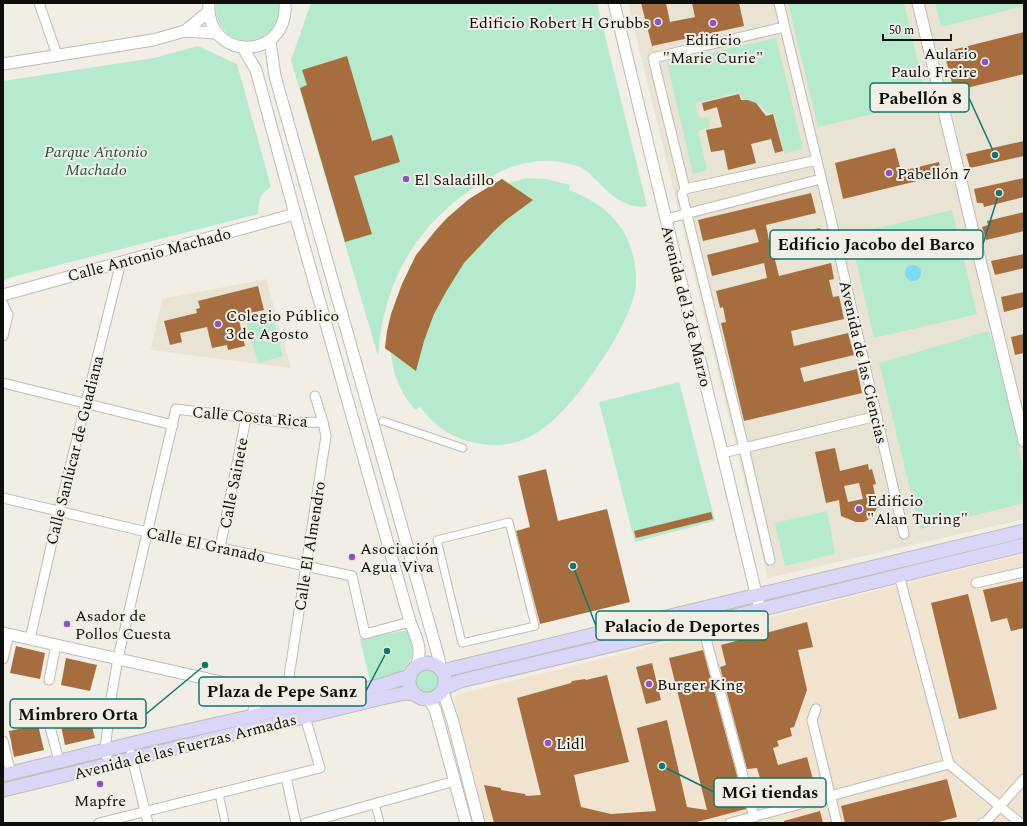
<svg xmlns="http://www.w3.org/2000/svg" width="1027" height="826" font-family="Spectral,serif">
<rect width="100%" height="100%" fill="#f1eee5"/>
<!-- built -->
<g fill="#e8e3d3">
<path d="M628,3H1024V519L768,578Z"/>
<path d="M266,279L291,368L151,350L162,299Z"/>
</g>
<!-- industrial -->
<path fill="#f0e3cf" d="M1024,554V823H486L455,704L456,695Z"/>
<!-- green -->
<g fill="#b6eacd">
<path d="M216,3H280C279,9 280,16 278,21C277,24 275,27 273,29C252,57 212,36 216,3Z"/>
<path d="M311,3H597L647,206C627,210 609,194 596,180C592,177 589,172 585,170C580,166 571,164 565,163C536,156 507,166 482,182C416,224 384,279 378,356L291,60Z"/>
<path d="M788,3H904L927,101L818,127Z"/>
<path d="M935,3H1024V6L941,27Z"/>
<path d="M776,38L803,149L784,153L774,113H767C760,104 754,100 742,99L740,92L695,103L699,118L708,117L710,127L698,131L707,170L693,174L667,63Z"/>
<path d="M198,46L237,64L271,187C259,193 259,202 258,214L12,277L3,281V81L154,58Z"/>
<path d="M527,178L546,179L570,185L569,190C600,202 626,222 633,256C636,268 637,280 635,292C628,319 613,344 597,367C582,390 557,422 533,435C505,451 467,447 441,428C433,422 426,415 420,407L415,410C401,393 393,376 391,353L385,349C394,273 435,214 502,179L509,183Z"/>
<path d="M952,210L977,314L874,338L850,235Z"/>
<path d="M271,311L283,356L258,363L245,318Z"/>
<path d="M989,331L1006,387L1024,474V503L920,529L879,363Z"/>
<path d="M679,382L715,521L635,542L599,402Z"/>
<path d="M827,511L835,554L785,566L775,523Z"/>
<path d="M407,630L412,645V657L401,673L370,681L360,639Z"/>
<path d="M427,669C450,672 438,703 419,690L415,681C416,674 420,671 427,669Z"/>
</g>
<!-- water -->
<circle fill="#7ed9f5" cx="913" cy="273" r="8"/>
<!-- building -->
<g fill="#a66e3f" fill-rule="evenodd">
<path d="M641,3H666L670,22L695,17L692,3H739L744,26L652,46Z"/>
<path d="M1024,32V74L954,91L944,52Z"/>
<path d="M347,56L372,141L392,135L400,162L354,176L372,234L345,242L300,88L307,85L302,70Z"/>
<path d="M739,94L741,100H748L756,103L766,116L773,114L783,151L775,153L771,139L751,144L756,163L728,170L724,150L711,152L706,130L722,127L717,107L704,111L702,103Z"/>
<path d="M1024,141V156L970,168L966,154Z"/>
<path d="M104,147L115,150L113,160L102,158Z"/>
<path d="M895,148L901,171L939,162L942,175L843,199L835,163Z"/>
<path d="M1024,178V197L984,207L983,203H977L974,189Z"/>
<path d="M502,179L533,200L506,220L495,230L464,263L446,292L434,314L424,341L416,371L385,348L387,331L391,314L402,284L416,255L436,230L447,218L469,199Z"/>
<path d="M811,193L816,213L766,225L769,240L820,228L825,248L775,260L779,276L831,263L834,279L829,280L833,297L839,296L844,319L791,331L794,346L848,333L854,355L800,368L804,382L857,369L862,393L744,421L721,323L726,322L723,307L720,308L716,291L767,278L764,263L712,276L707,255L759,242L755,229L703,241L698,220Z"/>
<path d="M1024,212V231L986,240L982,227L988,225L987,221Z"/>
<path d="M1024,254V268L995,275L991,261Z"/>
<path d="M258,286L264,310L238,316L245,346L228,350L227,345L212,348L207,327L180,333L182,342L170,345L164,321L197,313L196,309L200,308L198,301Z"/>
<path d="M1024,292V307L1004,312L1001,297Z"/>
<path d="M1024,334V353L1015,355L1011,337Z"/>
<path d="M835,448L840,471L868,464L869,470L872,469L876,484L873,485L876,501L890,500L891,505L877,508L871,518L864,522H856L841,516L839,500L826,503L815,452ZM859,483L863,499L848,502L844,486Z"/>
<path d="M546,469L558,521L607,509L630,602L540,624L516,531L530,527L518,476Z"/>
<path d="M711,512L713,519L636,538L634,531Z"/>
<path d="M1024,581V628L1011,631L1007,618L991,622L983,590Z"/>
<path d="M968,594L997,709L959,719L931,603Z"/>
<path d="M807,622L813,647L798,650L807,690L794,727L790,728L792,736L777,741L779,746L773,748L778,765L807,757L816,791L757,806L753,790L763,788L757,768L747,769L720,667L726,665L721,645Z"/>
<path d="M16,646L45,653L40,679L10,673Z"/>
<path d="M703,650L746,809L693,823H494L484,785L501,788V790L525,794L526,796L541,795L517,698L571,683L572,681L585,679L586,680L607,675L629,762L574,775L581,807L611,814L656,811L637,728L667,720L687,807L707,810L669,658Z"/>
<path d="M66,658L97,665L90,691L61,685Z"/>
<path d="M652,663L661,700L646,704L636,667Z"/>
<path d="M89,715L95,738L65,745L60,721Z"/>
<path d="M38,725L44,750L14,757L9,731Z"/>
<path d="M947,779L957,817L935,823H845L841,806Z"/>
<path d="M820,811L823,823H784V821Z"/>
</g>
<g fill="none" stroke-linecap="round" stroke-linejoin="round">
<!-- pedestrian casing -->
<g stroke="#bebcb3" stroke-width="9">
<g id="pedestrian">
<path d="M383,421L463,448"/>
<path d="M509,522L535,626L462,643L437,540Z"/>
<path d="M219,794L225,822"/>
<path d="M375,804L380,823"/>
</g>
</g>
<!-- minor casing -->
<g stroke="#bebcb3" stroke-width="11">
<g id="minor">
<path d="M39,3L57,55"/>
<path d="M779,3L831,219L904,534"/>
<path d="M784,27L653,58L685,189L817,160"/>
<path d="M685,189L682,194L744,448L877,416"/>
<path d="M666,219L821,179"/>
<path d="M3,304L8,315L3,336"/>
<path d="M3,383L173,425"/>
<path d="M722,453L744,448L770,560"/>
<path d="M3,498L147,532L352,576L365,634L410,622"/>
<path d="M220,548L246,418"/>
<path d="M899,575L949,764L1020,823"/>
<path d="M976,583L1024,572"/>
<path d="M702,624L754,817"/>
<path d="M30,639L59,511L121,262"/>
<path d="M3,659L9,634"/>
<path d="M49,680L56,645"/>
<path d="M286,696L326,436L323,422L315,396"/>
<path d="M816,709L812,720L837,823"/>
<path d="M50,727L59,761"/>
<path d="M3,741L11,774"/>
<path d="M131,754L148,823"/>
<path d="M109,765L105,750L111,699L118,658L176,409L289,423L323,422"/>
<path d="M286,777L296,823"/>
<path d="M99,823L320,768L305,717"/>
<path d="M306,823L455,781"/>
<path d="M730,823L949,764"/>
<path d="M982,823L986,822L1024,779"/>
</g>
</g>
<!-- tertiary casing -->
<g stroke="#bebcb3" stroke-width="13">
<g id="tertiary">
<path d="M209,3C205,62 289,62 285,3"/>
<path d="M614,3L760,610"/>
<path d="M918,3C952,149 989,295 1024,441"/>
<path d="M185,31L208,12"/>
<path d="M270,41L275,76L439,659L440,668"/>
<path d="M243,48L256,70L295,214L410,622C417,639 423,650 416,667"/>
<path d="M3,64L153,40L185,31L216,33"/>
<path d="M3,295L295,214"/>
<path d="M3,633L310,702"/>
<path d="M443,692L453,722L479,823"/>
<path d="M429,700L435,709L466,823"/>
<path d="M253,716L258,690"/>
</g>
</g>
<!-- secondary casing -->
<g stroke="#bebcb3" stroke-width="15">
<g id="secondary">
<circle cx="427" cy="681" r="18"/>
<path d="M442,671L1024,531"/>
<path d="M445,688L460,681L702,624L1024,545"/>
<path d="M3,775L155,738L253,716L382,685L410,676"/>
<path d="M3,790L382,698L406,693L414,694"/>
</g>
</g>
<!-- pedestrian -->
<use href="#pedestrian" stroke="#fff" stroke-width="7"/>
<!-- minor -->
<use href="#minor" stroke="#fff" stroke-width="9"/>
<!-- tertiary -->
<use href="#tertiary" stroke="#fff" stroke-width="11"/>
<!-- secondary -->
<use href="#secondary" stroke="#dad6f8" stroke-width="13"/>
</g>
<!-- markers -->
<g fill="#9250c5" stroke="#f1eee5" stroke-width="1.5">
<circle cx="658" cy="22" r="4"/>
<circle cx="713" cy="23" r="4"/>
<circle cx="985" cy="62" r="4"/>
<circle cx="889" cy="173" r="4"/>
<circle cx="406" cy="179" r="4"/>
<circle cx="218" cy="324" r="4"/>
<circle cx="859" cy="509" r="4"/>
<circle cx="352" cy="557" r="4"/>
<circle cx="67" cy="624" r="4"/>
<circle cx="649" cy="684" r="4"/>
<circle cx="548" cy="743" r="4"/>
<circle cx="100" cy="784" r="4"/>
</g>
<g text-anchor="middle" stroke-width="4" stroke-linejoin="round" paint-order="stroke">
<!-- poi labels -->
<g font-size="16" fill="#0e0e0b" stroke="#f1eee5" text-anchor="start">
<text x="650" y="28" text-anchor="end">Edificio Robert H Grubbs</text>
<text x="713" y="45" text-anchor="middle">Edificio<tspan x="713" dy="18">"Marie Curie"</tspan></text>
<text x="977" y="59" text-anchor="end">Aulario<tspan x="977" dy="18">Paulo Freire</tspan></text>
<text x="897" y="179">Pabellón 7</text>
<text x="414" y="185">El Saladillo</text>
<text x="226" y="321">Colegio Público<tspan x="226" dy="18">3 de Agosto</tspan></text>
<text x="867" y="506">Edificio<tspan x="867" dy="18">"Alan Turing"</tspan></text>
<text x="360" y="554">Asociación<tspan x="360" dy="18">Agua Viva</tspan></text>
<text x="75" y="621">Asador de<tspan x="75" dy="18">Pollos Cuesta</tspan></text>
<text x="657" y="690">Burger King</text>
<text x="556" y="749">Lidl</text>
<text x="100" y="806" text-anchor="middle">Mapfre</text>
</g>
<!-- park labels -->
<g font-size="16" font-style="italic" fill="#1e583e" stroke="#f1eee5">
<text x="96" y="157">Parque Antonio<tspan x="96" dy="18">Machado</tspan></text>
</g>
<!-- street labels -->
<g font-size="16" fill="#0e0e0b" stroke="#f1eee5">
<text transform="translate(149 254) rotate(-15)" y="6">Calle Antonio Machado</text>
<text transform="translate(687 306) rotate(76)" y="6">Avenida del 3 de Marzo</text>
<text transform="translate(864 362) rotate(77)" y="6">Avenida de las Ciencias</text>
<text transform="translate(250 416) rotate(5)" y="6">Calle Costa Rica</text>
<text transform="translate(74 450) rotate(-76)" y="6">Calle Sanlúcar de Guadiana</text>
<text transform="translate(233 483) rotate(-79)" y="6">Calle Sainete</text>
<text transform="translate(206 544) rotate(12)" y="6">Calle El Granado</text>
<text transform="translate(309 546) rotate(-81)" y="6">Calle El Almendro</text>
<text transform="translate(185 746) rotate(-14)" y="6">Avenida de las Fuerzas Armadas</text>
</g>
</g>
<!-- callouts -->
<path fill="none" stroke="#0f766e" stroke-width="1.5" d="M995 155L969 98M999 193L983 244M573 566L596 626M387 651L366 691M205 665L146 714M662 766L714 792"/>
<g fill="#0f766e" stroke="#f1eee5" stroke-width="1.5">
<circle cx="995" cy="155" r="4"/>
<circle cx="999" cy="193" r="4"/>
<circle cx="573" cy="566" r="4"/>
<circle cx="387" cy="651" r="4"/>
<circle cx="205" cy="665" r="4"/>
<circle cx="662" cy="766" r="4"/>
</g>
<g fill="#f1eee5" stroke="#0f766e" stroke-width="1.5">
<rect x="870" y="83" width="99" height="29" rx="4"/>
<rect x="770" y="230" width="213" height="29" rx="4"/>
<rect x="596" y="611" width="172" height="29" rx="4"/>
<rect x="199" y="677" width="167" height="29" rx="4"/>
<rect x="10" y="699" width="136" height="29" rx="4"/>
<rect x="714" y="778" width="112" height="29" rx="4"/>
</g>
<g font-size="17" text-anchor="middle" font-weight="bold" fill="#0e0e0b">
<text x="920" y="104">Pabellón 8</text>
<text x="876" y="250">Edificio Jacobo del Barco</text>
<text x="682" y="632">Palacio de Deportes</text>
<text x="282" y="697">Plaza de Pepe Sanz</text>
<text x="78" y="720">Mimbrero Orta</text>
<text x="770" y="798">MGi tiendas</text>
</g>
<!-- border -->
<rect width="1027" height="826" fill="none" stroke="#0e0e0b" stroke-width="8"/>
<!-- scale -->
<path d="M883 34v6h68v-6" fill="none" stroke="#0e0e0b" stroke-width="2"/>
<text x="889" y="34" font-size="12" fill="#0e0e0b" stroke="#f1eee5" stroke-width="3" paint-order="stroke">50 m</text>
</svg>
